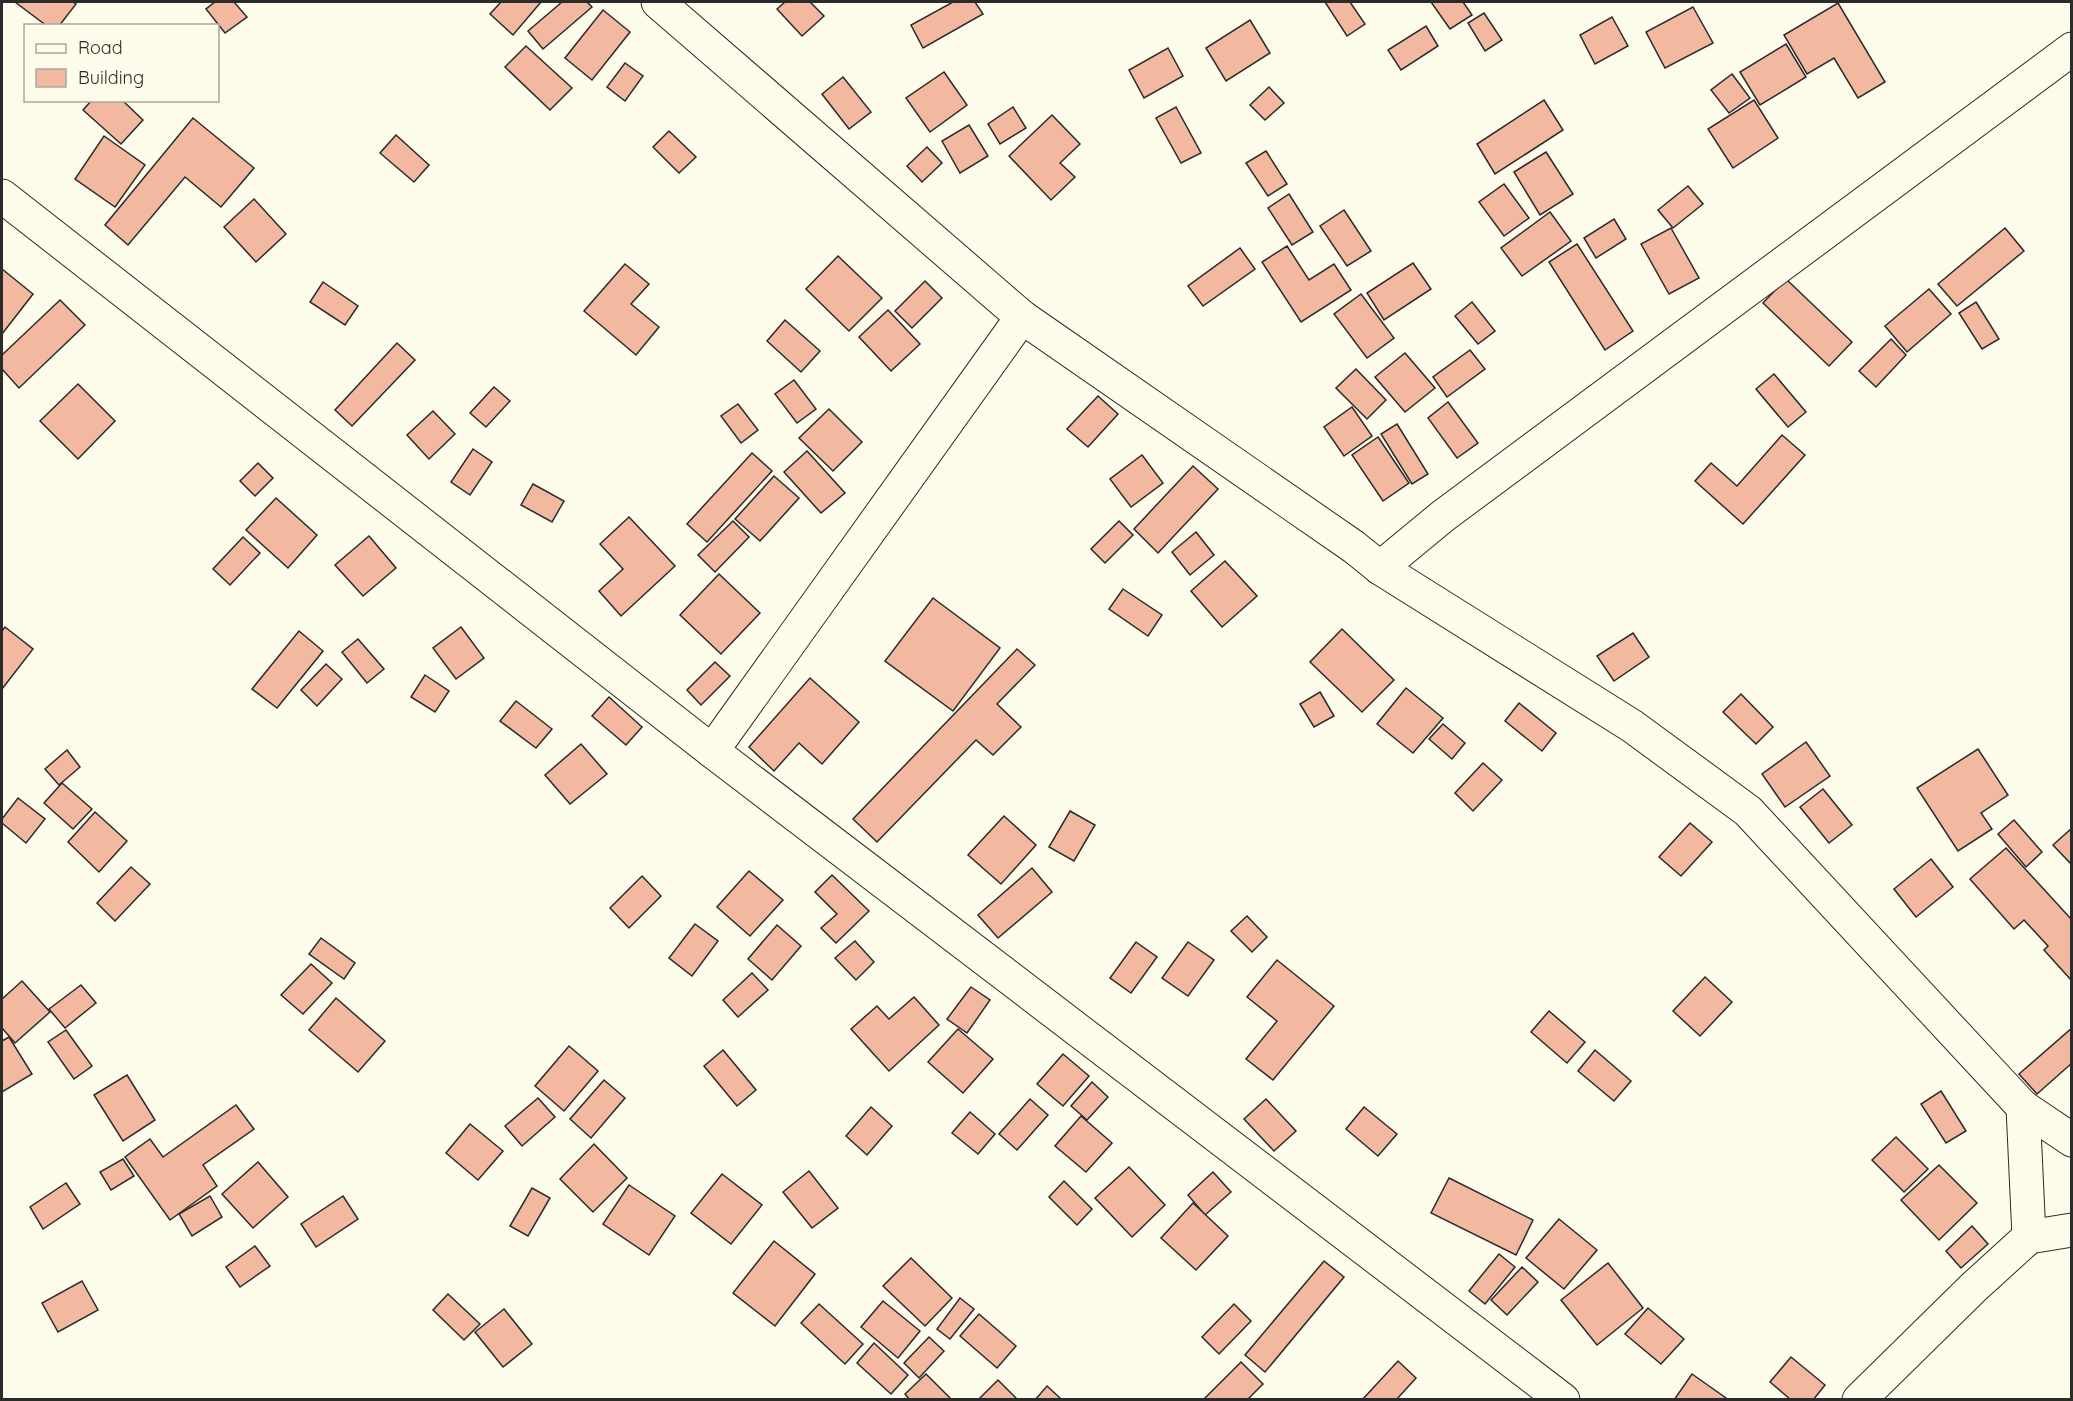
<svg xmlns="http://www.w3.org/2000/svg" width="2073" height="1401" font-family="Quicksand,sans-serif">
<rect width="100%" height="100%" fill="#fdfbea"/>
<!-- building -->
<g fill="#f2b8a0" stroke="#2b2b2b" stroke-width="1.5">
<path d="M15,2H73L76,4L59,26H47Z"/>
<path d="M215,2H234L247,17L225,33L206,9Z"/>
<path d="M501,2H541L513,35L490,14Z"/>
<path d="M562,2H587L592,7L543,49L528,31Z"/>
<path d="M785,2H810L824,16L802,36L777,9Z"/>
<path d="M953,2H975L983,14L923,48L911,25Z"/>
<path d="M1325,2H1350L1365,24L1347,36Z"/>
<path d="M1431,2H1463L1472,15L1450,29Z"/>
<path d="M1838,3L1885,82L1858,98L1834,58L1807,74L1784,35Z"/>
<path d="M1693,7L1713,43L1665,68L1646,32Z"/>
<path d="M603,10L630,32L592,80L565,58Z"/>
<path d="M1484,13L1502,40L1485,51L1468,23Z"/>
<path d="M1612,17L1628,46L1595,64L1580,35Z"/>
<path d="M1250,20L1270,53L1226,81L1206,48Z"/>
<path d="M1426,26L1438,46L1401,70L1388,50Z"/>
<path d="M1786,44L1806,77L1760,105L1740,72Z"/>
<path d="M526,46L572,88L550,110L505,67Z"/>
<path d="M1168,48L1183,76L1144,98L1129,70Z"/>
<path d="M625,63L643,76L625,101L607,87Z"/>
<path d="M944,72L967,105L930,132L906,98Z"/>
<path d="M1732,74L1750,98L1729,113L1711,90Z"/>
<path d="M843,77L871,112L849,129L822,94Z"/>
<path d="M1269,87L1284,103L1265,120L1250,105Z"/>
<path d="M92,100H122L143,120L121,144L83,110Z"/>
<path d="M1544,100L1563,130L1495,174L1477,144Z"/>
<path d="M1754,100L1778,138L1733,168L1708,129Z"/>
<path d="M1013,107L1026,128L1000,144L988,124Z"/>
<path d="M1176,107L1201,153L1181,163L1156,118Z"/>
<path d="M1052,115L1080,144L1060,163L1075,177L1051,200L1009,156Z"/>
<path d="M193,118L254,168L221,207L185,177L128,245L105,225Z"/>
<path d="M969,125L988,156L960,173L942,141Z"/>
<path d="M669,131L696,157L679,173L653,147Z"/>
<path d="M396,135L429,165L414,182L380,153Z"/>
<path d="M104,136L145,165L115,207L75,179Z"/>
<path d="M927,147L942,163L922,182L907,166Z"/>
<path d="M1266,151L1287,184L1268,196L1246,163Z"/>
<path d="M1546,152L1573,194L1540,215L1514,172Z"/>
<path d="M1504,184L1529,218L1504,236L1479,202Z"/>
<path d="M1688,186L1703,204L1673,228L1658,210Z"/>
<path d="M1289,194L1313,232L1292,245L1268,208Z"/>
<path d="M254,199L286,234L256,262L224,227Z"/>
<path d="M1344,210L1371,251L1347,266L1320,226Z"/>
<path d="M1550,212L1571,241L1522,276L1501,248Z"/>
<path d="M1614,219L1626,239L1596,258L1584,238Z"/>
<path d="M1671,228L1699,278L1669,294L1641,244Z"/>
<path d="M2005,228L2024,251L1957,306L1938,284Z"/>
<path d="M1577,244L1633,331L1605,350L1549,262Z"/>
<path d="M1287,246L1309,280L1334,264L1351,290L1301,322L1262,262Z"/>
<path d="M1240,248L1255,269L1203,306L1188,286Z"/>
<path d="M838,256L882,298L849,331L806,289Z"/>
<path d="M1413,263L1431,289L1384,320L1367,293Z"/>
<path d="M625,264L649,284L631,304L659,327L636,355L584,311Z"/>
<path d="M2,269L33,294L2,334Z"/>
<path d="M1786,279L1852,342L1829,366L1763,303Z"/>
<path d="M925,281L942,298L912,328L895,311Z"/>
<path d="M323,282L358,306L345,325L310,302Z"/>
<path d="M1929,289L1951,314L1907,352L1885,326Z"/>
<path d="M1361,294L1394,338L1367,358L1334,314Z"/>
<path d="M60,300L85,325L19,388L2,369V355Z"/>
<path d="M1472,302L1495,331L1478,344L1455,316Z"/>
<path d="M1976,302L1999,339L1982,349L1959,313Z"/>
<path d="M888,310L920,344L891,371L859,337Z"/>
<path d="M785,320L820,351L801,372L767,341Z"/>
<path d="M1891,339L1906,355L1876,387L1859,371Z"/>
<path d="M397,343L415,360L352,426L335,410Z"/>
<path d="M1470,350L1485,369L1447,397L1433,377Z"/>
<path d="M1405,353L1435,388L1405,412L1375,377Z"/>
<path d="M1356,369L1386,400L1367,419L1336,388Z"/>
<path d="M1774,374L1806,412L1788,427L1756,389Z"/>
<path d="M794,380L816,409L797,423L775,394Z"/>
<path d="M78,384L115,421L78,459L40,421Z"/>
<path d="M494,387L510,401L486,427L470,413Z"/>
<path d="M1098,396L1118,414L1088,447L1067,429Z"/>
<path d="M1448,402L1478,443L1457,458L1428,418Z"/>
<path d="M738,404L758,430L741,443L721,416Z"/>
<path d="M1352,407L1372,436L1344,456L1324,427Z"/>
<path d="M829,409L862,442L833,471L799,438Z"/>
<path d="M433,411L455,434L429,459L407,435Z"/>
<path d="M1397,424L1428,474L1412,484L1381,434Z"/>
<path d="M1782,435L1805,455L1743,524L1695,481L1711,463L1737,486Z"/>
<path d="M1378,437L1409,483L1383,501L1352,455Z"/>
<path d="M473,449L492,462L470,495L451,482Z"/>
<path d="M807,451L845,493L821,513L784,472Z"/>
<path d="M752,453L772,471L707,542L687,524Z"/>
<path d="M1142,455L1163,483L1131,507L1110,479Z"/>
<path d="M258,463L273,478L255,496L240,481Z"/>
<path d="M1193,466L1218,489L1158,553L1134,529Z"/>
<path d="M774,476L799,498L760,541L735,519Z"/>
<path d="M533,484L564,501L552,522L521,505Z"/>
<path d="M276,498L317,535L288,568L246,530Z"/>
<path d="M629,517L675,566L621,616L599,591L623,569L600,544Z"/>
<path d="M733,521L749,537L715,572L698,555Z"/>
<path d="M1119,521L1133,535L1105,563L1091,549Z"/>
<path d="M1196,532L1214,555L1190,575L1172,552Z"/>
<path d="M369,536L396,568L363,596L335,565Z"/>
<path d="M243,537L260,553L230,585L213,569Z"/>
<path d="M1225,561L1257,596L1222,627L1191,591Z"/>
<path d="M719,574L760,613L721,654L680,615Z"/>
<path d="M1123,589L1162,615L1148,636L1109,609Z"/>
<path d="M933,598L1000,648L953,711L885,661Z"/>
<path d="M5,627L33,649L2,689V631Z"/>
<path d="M461,627L484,658L456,679L433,648Z"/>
<path d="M1342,629L1394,680L1362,712L1310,662Z"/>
<path d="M299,631L323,651L277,708L252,689Z"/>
<path d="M1633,633L1649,657L1614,681L1597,656Z"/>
<path d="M358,639L384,669L367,683L342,652Z"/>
<path d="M1017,649L1035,665L997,704L1021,727L993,755L976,740L877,842L853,819Z"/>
<path d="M715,662L730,676L701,705L687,690Z"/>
<path d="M326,664L342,679L317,706L301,690Z"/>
<path d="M425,675L449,691L435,712L411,697Z"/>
<path d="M810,678L859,722L822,764L799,743L774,771L749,747Z"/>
<path d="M1406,688L1443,718L1413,753L1377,724Z"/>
<path d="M1320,692L1334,716L1314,727L1300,704Z"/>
<path d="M1741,694L1773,727L1756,744L1723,712Z"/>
<path d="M609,697L642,727L626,745L592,716Z"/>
<path d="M516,701L552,729L536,748L500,721Z"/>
<path d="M1519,703L1556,733L1542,751L1505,721Z"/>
<path d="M1443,724L1465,743L1452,759L1429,739Z"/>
<path d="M1806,742L1830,776L1785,807L1762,774Z"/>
<path d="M581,744L607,774L570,804L545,775Z"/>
<path d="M1978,749L2008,795L1981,813L1992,829L1958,851L1917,788Z"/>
<path d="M67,750L80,767L59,785L45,769Z"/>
<path d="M1483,763L1502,780L1473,811L1455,793Z"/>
<path d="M62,783L92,809L73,829L44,803Z"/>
<path d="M1823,789L1852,825L1829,843L1800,807Z"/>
<path d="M18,798L45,819L26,843L2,823V819Z"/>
<path d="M1070,811L1095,825L1074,861L1049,847Z"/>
<path d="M95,812L127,841L99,872L68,842Z"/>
<path d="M1004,816L1036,845L1001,884L968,855Z"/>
<path d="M2014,820L2042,852L2026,867L1998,834Z"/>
<path d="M1690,823L1712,842L1681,876L1659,857Z"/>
<path d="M2072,828V865L2053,845Z"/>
<path d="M2006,848L2072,920V981L2044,950L2048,946L2024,920L2014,929L1970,879Z"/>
<path d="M1931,859L1953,887L1916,917L1894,889Z"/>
<path d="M131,867L150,884L115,921L97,903Z"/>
<path d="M1032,868L1052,892L998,938L978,915Z"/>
<path d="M749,871L783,900L750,936L717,907Z"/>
<path d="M832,875L869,911L836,943L821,928L837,914L815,892Z"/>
<path d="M642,876L661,896L629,928L610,908Z"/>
<path d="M1247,916L1267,937L1252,952L1231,931Z"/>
<path d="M695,924L718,941L692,976L669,958Z"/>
<path d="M777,925L801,946L772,980L748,959Z"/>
<path d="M321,938L355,963L344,979L309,954Z"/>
<path d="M855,941L874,962L856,980L835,958Z"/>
<path d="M1136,942L1157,957L1131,993L1110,978Z"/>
<path d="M1188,942L1214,960L1188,996L1162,978Z"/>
<path d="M1277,960L1334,1006L1273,1080L1246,1059L1277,1021L1247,997Z"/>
<path d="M311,964L332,983L303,1014L281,995Z"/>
<path d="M752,973L768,990L738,1017L723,1000Z"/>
<path d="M1705,977L1732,1002L1700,1036L1673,1011Z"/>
<path d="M22,981L50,1012L15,1043L2,1028V999Z"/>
<path d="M81,985L96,1003L65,1028L49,1009Z"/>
<path d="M971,987L990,1000L967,1033L947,1019Z"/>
<path d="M914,997L939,1025L889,1071L851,1029L877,1006L889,1019Z"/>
<path d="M336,998L385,1041L358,1072L309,1030Z"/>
<path d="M1549,1011L1585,1042L1567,1063L1531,1032Z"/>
<path d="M2072,1028V1063L2037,1094L2019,1074Z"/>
<path d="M958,1029L993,1059L963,1093L928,1062Z"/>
<path d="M66,1030L92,1066L74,1079L48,1042Z"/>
<path d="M9,1037L32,1074L2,1092V1041Z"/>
<path d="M569,1046L598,1071L564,1111L535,1086Z"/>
<path d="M723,1050L756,1090L737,1106L704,1066Z"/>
<path d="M1595,1050L1631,1081L1614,1101L1578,1071Z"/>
<path d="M1063,1054L1089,1076L1063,1106L1037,1084Z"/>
<path d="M127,1075L155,1120L123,1141L94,1095Z"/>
<path d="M604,1080L625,1098L591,1138L570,1119Z"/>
<path d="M1092,1082L1108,1097L1087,1120L1071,1106Z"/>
<path d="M1941,1091L1966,1131L1946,1143L1921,1104Z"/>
<path d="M538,1098L555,1117L522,1146L505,1126Z"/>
<path d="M1030,1099L1048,1115L1017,1150L999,1134Z"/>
<path d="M1266,1099L1296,1131L1274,1151L1244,1119Z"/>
<path d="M236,1105L254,1129L203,1165L217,1186L170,1220L125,1157L150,1139L163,1157Z"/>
<path d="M871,1107L892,1126L867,1155L846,1136Z"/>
<path d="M1364,1107L1397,1134L1378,1156L1346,1129Z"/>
<path d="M970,1112L995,1134L978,1154L952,1133Z"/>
<path d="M1081,1116L1112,1143L1086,1172L1055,1146Z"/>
<path d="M470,1124L503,1151L478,1180L446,1153Z"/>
<path d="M1896,1137L1928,1169L1904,1192L1872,1160Z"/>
<path d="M594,1144L627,1178L593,1212L560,1179Z"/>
<path d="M123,1159L134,1176L111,1190L100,1172Z"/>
<path d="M258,1162L288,1197L253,1228L222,1194Z"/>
<path d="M1939,1165L1977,1203L1939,1240L1901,1200Z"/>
<path d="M1129,1167L1165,1205L1132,1237L1095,1198Z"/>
<path d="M809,1171L838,1208L812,1228L783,1192Z"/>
<path d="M1213,1172L1231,1192L1205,1215L1188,1195Z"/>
<path d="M722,1174L762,1205L731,1244L691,1213Z"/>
<path d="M1449,1178L1533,1220L1516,1255L1431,1213Z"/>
<path d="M1064,1181L1092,1209L1077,1225L1049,1197Z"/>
<path d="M66,1183L80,1204L43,1229L30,1207Z"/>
<path d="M629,1185L675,1216L649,1255L603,1224Z"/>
<path d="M532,1188L550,1198L528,1236L510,1226Z"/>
<path d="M210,1196L222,1217L192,1236L179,1214Z"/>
<path d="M343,1196L358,1219L316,1247L301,1224Z"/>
<path d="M1193,1203L1228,1236L1196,1270L1161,1238Z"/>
<path d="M1559,1219L1597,1250L1564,1289L1526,1258Z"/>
<path d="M1972,1226L1988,1244L1961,1268L1946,1251Z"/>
<path d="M774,1241L815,1274L775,1326L733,1293Z"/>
<path d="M255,1246L270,1266L240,1287L226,1267Z"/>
<path d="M1499,1254L1515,1267L1485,1304L1469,1291Z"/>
<path d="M911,1258L952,1298L925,1326L883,1286Z"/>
<path d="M1324,1261L1344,1277L1265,1372L1245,1355Z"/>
<path d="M1608,1263L1643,1308L1597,1345L1561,1300Z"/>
<path d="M1522,1267L1538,1282L1507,1315L1491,1300Z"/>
<path d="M82,1281L98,1310L58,1332L42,1303Z"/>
<path d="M448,1294L480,1324L464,1340L433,1310Z"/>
<path d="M960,1298L974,1309L950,1339L937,1329Z"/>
<path d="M883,1301L920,1331L898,1358L861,1327Z"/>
<path d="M819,1304L863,1344L845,1364L801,1323Z"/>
<path d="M1234,1304L1251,1321L1219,1354L1202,1337Z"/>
<path d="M1648,1308L1684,1339L1661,1364L1625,1334Z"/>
<path d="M504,1309L532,1344L503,1367L475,1332Z"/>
<path d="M979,1314L1016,1346L997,1368L960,1336Z"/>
<path d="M929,1337L944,1351L919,1378L904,1363Z"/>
<path d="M874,1343L908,1375L891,1394L857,1363Z"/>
<path d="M1791,1357L1825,1385L1813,1400H1791L1770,1382Z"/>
<path d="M1398,1361L1416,1378L1396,1400H1362Z"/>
<path d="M1241,1362L1263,1384L1247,1400H1203Z"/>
<path d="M926,1374L952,1400H910L905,1394Z"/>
<path d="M1692,1374L1726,1398L1725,1400H1674Z"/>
<path d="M998,1380L1018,1400H978Z"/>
<path d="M1047,1386L1060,1398L1058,1400H1035Z"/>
</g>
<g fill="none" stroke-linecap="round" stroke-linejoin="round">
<!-- minor casing -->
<g stroke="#2b2b2b" stroke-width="35">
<g id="minor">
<path d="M658,2L1022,317L1354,547L1380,568L1632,726L1748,811L2023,1107L2072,1140"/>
<path d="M2,196L712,751L1563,1400"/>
<path d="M1380,568L1443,516L2072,49"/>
<path d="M712,751L1022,317"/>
<path d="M2023,1107L2029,1237"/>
<path d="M1859,1400L1974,1287L2029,1237L2072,1230"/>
</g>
</g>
<!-- minor -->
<use href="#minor" stroke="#fdfbea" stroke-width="33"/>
</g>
<!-- border -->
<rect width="2073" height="1401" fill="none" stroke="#2b2b2b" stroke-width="6"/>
<!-- legend -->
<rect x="24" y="24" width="195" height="78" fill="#fdfbea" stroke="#a9a89e" stroke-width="1.5"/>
<rect x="36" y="44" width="30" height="9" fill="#fdfbea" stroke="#a9a89e" stroke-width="1.5"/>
<text x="78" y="54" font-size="18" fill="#2b2b2b">Road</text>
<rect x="36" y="69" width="30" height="18" fill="#f2b8a0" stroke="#a9a89e" stroke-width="1.5"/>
<text x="78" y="84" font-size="18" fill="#2b2b2b">Building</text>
</svg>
